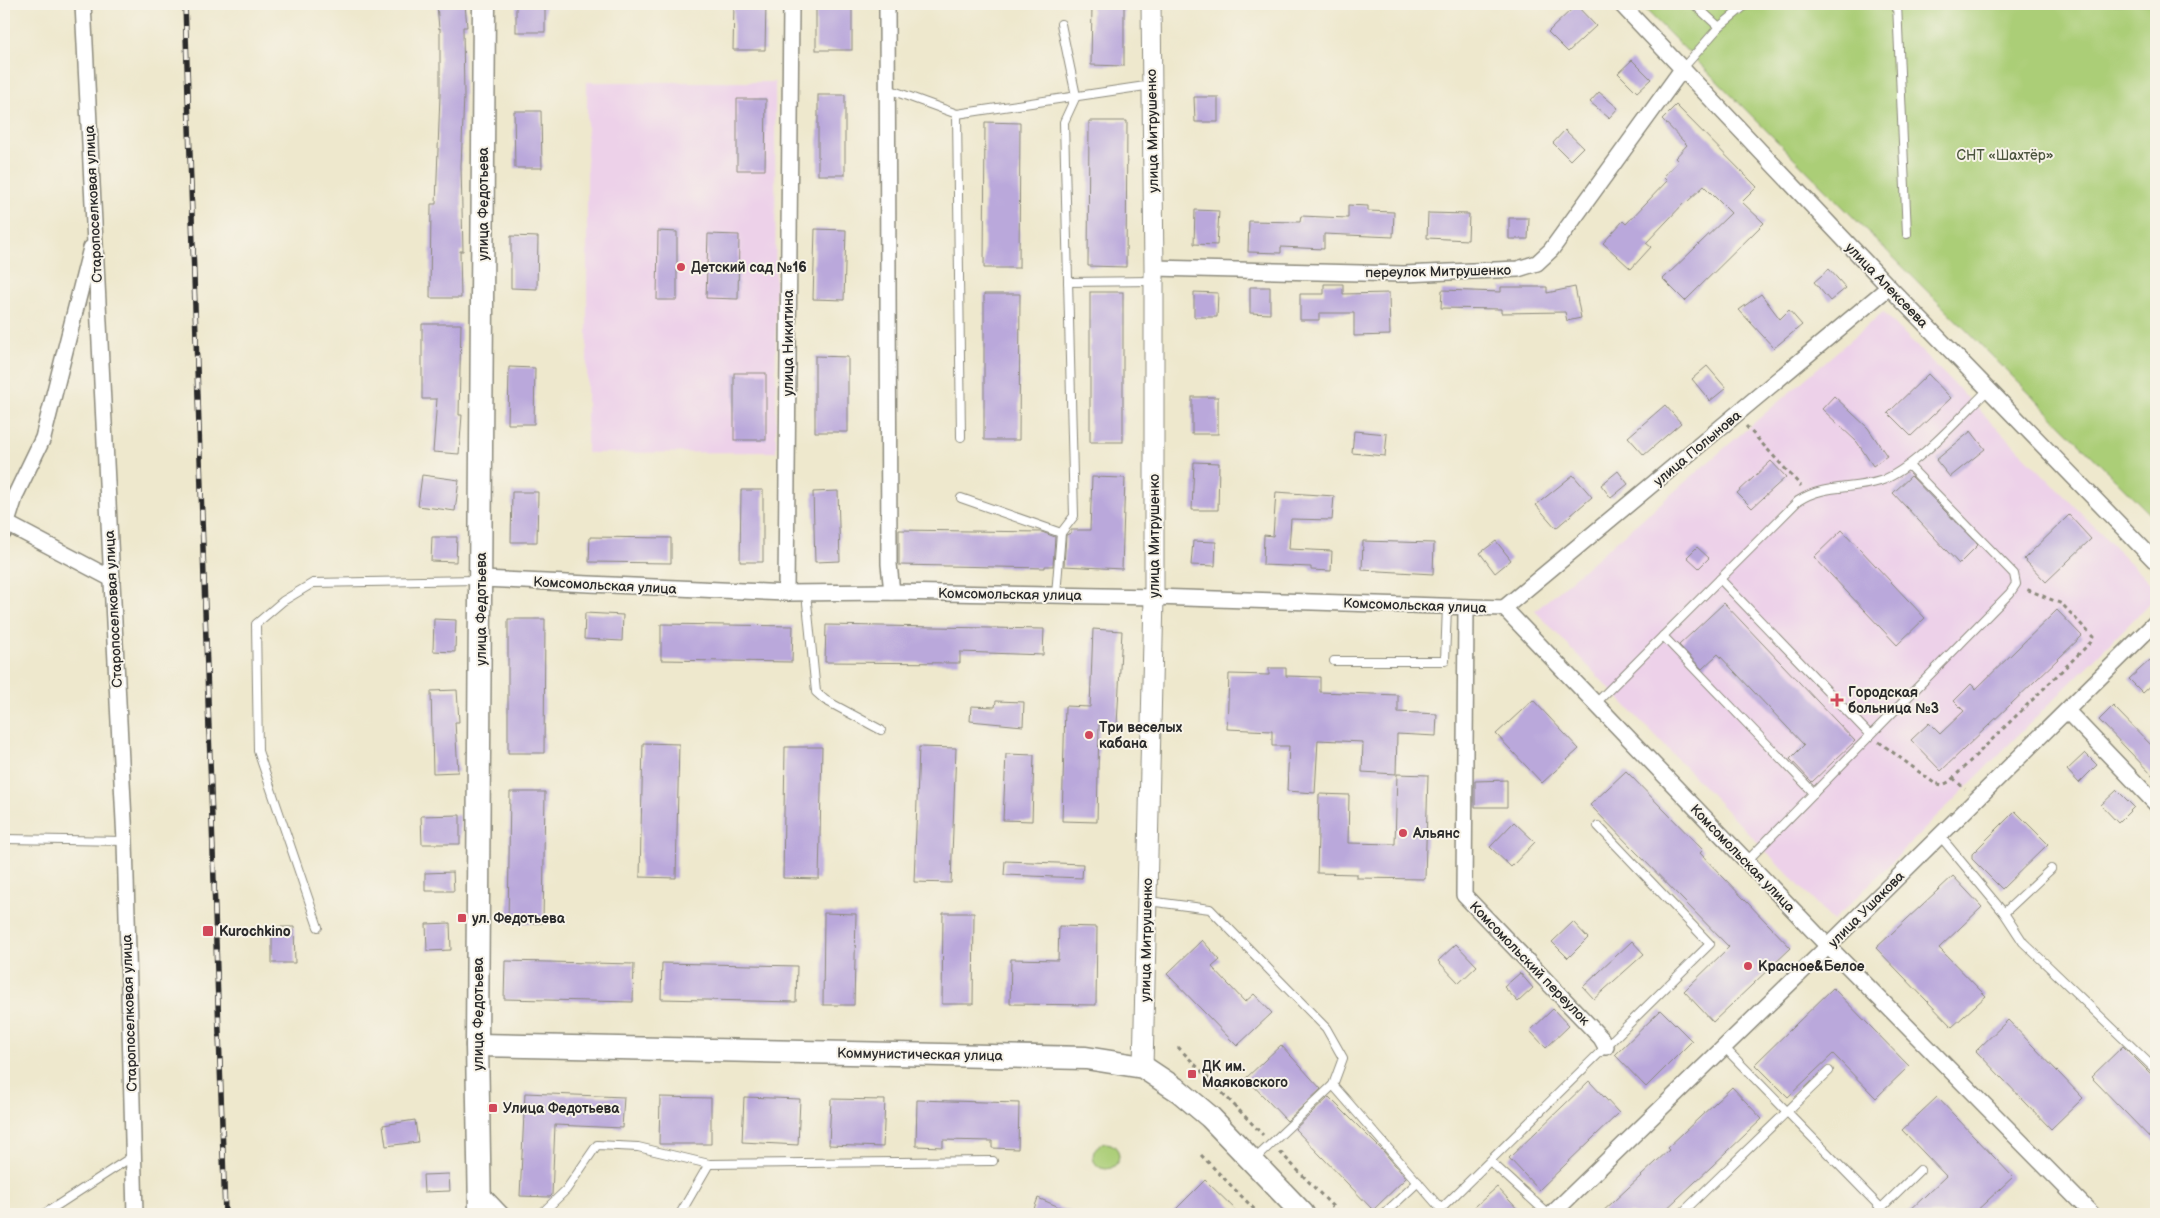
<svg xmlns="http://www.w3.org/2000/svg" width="2160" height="1218" font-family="'Balsamiq Sans',sans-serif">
<rect width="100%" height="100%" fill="#f7f3e8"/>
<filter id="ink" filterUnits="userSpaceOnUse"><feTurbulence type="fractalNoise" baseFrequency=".02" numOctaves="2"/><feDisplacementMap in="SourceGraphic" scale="10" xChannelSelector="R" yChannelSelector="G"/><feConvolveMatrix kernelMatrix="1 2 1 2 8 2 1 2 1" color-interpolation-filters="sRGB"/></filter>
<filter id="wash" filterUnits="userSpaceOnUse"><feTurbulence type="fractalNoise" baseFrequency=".0096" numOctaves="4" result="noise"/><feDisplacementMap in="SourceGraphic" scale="20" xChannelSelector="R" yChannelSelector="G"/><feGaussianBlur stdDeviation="1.12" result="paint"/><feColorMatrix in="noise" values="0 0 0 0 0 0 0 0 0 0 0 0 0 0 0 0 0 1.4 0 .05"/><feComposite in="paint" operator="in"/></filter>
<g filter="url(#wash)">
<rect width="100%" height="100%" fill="#eee8cd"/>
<!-- built -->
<g fill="#edd1e9">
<path d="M587,82H775L776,452L587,453Z"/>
<path d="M1883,312L2156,589V597L1833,921L1535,611Z"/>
</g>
<!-- green -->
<g fill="#abce77" stroke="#6b7c51">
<path d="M1640,4H2156V520Z"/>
<circle cx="1106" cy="1156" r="13"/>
</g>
<g id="blocks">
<!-- building -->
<g fill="#baa8db">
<path d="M437,4H465L467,27H463L464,96L461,166L463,251H460L461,298H430L431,204H436L440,95V28L439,29Z"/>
<rect x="516" y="4" width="29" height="28"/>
<path d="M734,4H766L765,50H733Z"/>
<rect x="816" y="4" width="36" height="46"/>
<path d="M1092,4H1124V66L1091,65Z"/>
<path d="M1576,5L1596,26L1568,52L1548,32Z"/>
<path d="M1632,60L1651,79L1637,92L1618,73Z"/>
<path d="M1599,92L1618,108L1609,118L1590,102Z"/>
<rect x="818" y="95" width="27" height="80"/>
<path d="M1194,97H1218V122H1195Z"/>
<path d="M737,99H766L765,170H737Z"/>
<path d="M1676,105L1757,187L1742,202L1764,223L1685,301L1663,279L1731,213L1704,186L1687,202L1686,201L1646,243L1651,247L1631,269L1603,243L1623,221L1626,224L1667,181L1663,177L1678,161L1675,158L1687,145L1662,119Z"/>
<path d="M514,111H541L542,168H515Z"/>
<path d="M1089,121H1127L1126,267L1088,266Z"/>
<path d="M985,122L1020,123L1019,268H984Z"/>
<path d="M1565,130L1583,147L1570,160L1553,143Z"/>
<path d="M1348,205L1368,206V211L1394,212L1393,237L1324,234V249L1281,247V253L1248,252L1249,221L1300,222L1301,216L1348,218Z"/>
<path d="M1195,210L1219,211L1217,245L1194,244Z"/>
<path d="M1428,213L1469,214L1468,240L1427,238Z"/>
<path d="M1509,218H1529L1528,239H1509Z"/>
<path d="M815,229L846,230L844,300L813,299Z"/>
<path d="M658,231L677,232V300H657Z"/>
<path d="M708,234L739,235L738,299L706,298Z"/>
<path d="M511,236L538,237L537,289L511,288Z"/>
<path d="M1829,269L1846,288L1830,301L1814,282Z"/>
<path d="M1324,284H1343V294L1389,293L1390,335L1354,336V313H1319V320H1300V294H1324Z"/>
<path d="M1250,287H1270V314L1250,313Z"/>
<path d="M1501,287H1547V293L1575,287L1581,318L1567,321L1565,312L1501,313V309L1441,308L1442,290L1501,292Z"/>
<rect x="1090" y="292" width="33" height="150"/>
<path d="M1194,292L1218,293L1217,317H1194Z"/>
<path d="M984,294H1020L1019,440H984Z"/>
<path d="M1761,294L1780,319L1789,310L1802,325L1774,348L1739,310Z"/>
<path d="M422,324H461L459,415H462L459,454L433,452L437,399H422Z"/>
<path d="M815,356L848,357V432H815Z"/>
<path d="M1707,366L1726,388L1710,401L1692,379Z"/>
<path d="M509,367L535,368L534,424H508Z"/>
<rect x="734" y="373" width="32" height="67"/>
<path d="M1928,374L1951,398L1911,436L1888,413Z"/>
<path d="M1834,396L1868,428L1887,456L1873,466L1857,442L1822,409Z"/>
<rect x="1192" y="397" width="26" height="37"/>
<path d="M1665,405L1681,423L1644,455L1628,437Z"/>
<path d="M1354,431L1387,434L1385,456L1352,453Z"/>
<path d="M1971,431L1985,449L1950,477L1936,460Z"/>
<path d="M1771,461L1786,477L1752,508L1737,493Z"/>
<path d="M1194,462L1219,463L1218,510H1192Z"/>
<path d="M1618,471L1628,484L1611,498L1601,485Z"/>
<path d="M422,475L459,480L455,511L418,506Z"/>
<path d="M1573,475L1592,497L1556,528L1536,505Z"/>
<path d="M1911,476L1978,545L1959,564L1893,493Z"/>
<path d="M1092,477L1125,478L1122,569L1064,566L1066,535L1071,533V530H1090Z"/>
<path d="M741,490H763V562H740Z"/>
<path d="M838,491L840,561L815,562L813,492Z"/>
<path d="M512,492H538L537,542H511Z"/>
<path d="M1276,492L1334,496L1332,520L1291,519L1289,549L1332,551L1331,571L1311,570V567L1263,565L1264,535L1273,536Z"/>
<path d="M2069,515L2091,539L2046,582L2024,559Z"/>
<path d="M899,530L1042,532L1055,537L1053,566H1045V568L899,565Z"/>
<path d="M1842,530L1925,618L1897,645L1814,557Z"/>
<path d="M432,537H457L456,562L431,561Z"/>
<path d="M590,537L671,538V563L589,562Z"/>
<path d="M1193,541L1216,542L1215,566L1191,565Z"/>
<path d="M1363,541L1434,543L1433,574L1362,570Z"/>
<path d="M1496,541L1511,560L1495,573L1480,553Z"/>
<path d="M1697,547L1709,558L1699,568L1687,557Z"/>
<path d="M1724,603L1855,741L1812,782L1790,759L1804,745L1718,654L1702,669L1679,645Z"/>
<path d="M2057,610L2082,636L1941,771L1911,740L1929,723L1940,734L1964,711L1954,701L1971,684L1976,689Z"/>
<path d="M585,613L623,615L622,641L584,639Z"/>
<path d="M434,619L456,620L455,652L433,651Z"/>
<path d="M508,619H545L544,753H508Z"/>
<path d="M661,624L793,626L792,662L661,660Z"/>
<path d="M826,625L1044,629L1043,655L960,652V663L825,662Z"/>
<path d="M1093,629L1122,631L1117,725L1099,724L1097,822L1062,821L1065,706L1090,707Z"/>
<path d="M2150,660L2156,667V681L2143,693L2129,679Z"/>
<path d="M1269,668H1286V676L1320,677V692L1398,695V712L1437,714L1436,736L1397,734L1396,774L1362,772L1363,742L1318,740L1315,793L1287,791L1289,746H1272V731L1227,729L1229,674L1269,675Z"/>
<path d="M457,690L459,722H455L458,772L433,773L431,691Z"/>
<path d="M1533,700L1579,749L1542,783L1496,734Z"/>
<path d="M996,701L1024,702L1023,726L970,721L971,706L995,707Z"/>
<path d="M2113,706L2156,750V779L2099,720Z"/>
<path d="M643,743L679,744L676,878L640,877Z"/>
<path d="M785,747H822L819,879L783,878Z"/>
<path d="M919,747L956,748L951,883L914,882Z"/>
<path d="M2085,753L2097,765L2079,783L2067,770Z"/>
<path d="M1006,754L1034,755L1032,821L1003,820Z"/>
<path d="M1626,771L1703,850L1700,853L1791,948L1713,1022L1684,991L1729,947L1590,805Z"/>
<path d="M1397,774L1428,775L1425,879L1357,878V874L1317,873L1319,794L1349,795L1348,843L1395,844Z"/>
<path d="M1507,780V807H1475V781Z"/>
<path d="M2117,790L2134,807L2118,823L2101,805Z"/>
<path d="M510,792H545L543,923H508Z"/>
<path d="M2015,811L2048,844L2002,889L1972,859V854Z"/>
<path d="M460,815V844H422L421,816Z"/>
<path d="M1514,822L1535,842L1511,867L1490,847Z"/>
<path d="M1005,861L1083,864L1082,878L1004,875Z"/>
<path d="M453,872L454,891H425V873Z"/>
<path d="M1953,876L1982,907L1939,948L1986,996L1952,1027L1876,948Z"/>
<path d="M824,913L856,914L854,1005H823Z"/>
<path d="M943,913H974L973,1004H942Z"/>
<path d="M1573,922L1588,938L1568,958L1552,942Z"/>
<path d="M450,923L451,950L427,951L426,924Z"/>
<path d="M1059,926L1097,927L1096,1005L1010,1004L1011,959L1058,960Z"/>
<path d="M272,927H294L295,963H272Z"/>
<path d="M1202,940L1220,960L1212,967L1245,1002L1254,994L1272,1013L1237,1046L1167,974Z"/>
<path d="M1632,941L1644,954L1594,999L1583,987Z"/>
<path d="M1456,944L1477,966L1459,983L1438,961Z"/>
<path d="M505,961L634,964L633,1002L504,999Z"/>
<path d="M662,963L797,966L796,1002L661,999Z"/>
<path d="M1520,973L1533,988L1518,1002L1504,987Z"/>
<path d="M1833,988L1909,1066L1876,1098L1833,1054L1788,1097L1755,1064Z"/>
<path d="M1553,1009L1569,1026L1546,1048L1530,1031Z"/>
<path d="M1661,1010L1692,1041L1646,1087L1615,1055Z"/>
<path d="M2008,1020L2083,1098L2051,1129L1976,1051Z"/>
<path d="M1281,1045L1321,1089L1287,1121L1246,1078Z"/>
<path d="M2123,1046L2156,1079V1144L2091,1077Z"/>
<path d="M1589,1081L1619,1113L1539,1190L1509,1158Z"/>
<path d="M1732,1087L1762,1119L1661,1214H1600L1669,1150L1667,1148Z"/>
<path d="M525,1093L624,1097L622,1128L555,1125L552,1195L550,1197L520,1196Z"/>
<path d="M660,1097L711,1098V1144H659Z"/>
<path d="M744,1097L800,1099L798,1145L742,1142Z"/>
<path d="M1329,1097L1384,1152L1406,1178L1373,1210L1295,1129Z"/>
<path d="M1937,1097L2013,1177L1973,1214H1906L1946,1176L1902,1130Z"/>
<path d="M831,1099L885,1100L883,1147L829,1145Z"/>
<path d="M917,1100L1019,1103L1018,1149L992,1148V1141L943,1140V1147L916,1146Z"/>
<path d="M415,1120L418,1142L386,1146L383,1125Z"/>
<path d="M449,1174L450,1191L424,1192L423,1175Z"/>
<path d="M1205,1180L1240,1214H1171Z"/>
<path d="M1497,1187L1522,1214H1467Z"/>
<path d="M1038,1198L1076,1214H1032Z"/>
</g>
</g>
</g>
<g filter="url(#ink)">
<use href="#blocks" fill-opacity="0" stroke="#8c8a7c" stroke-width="1"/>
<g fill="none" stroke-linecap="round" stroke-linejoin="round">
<!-- service casing -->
<g stroke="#8c8a7c" stroke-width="10">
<g id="service">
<path d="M1694,4L1719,27"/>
<path d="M1897,4L1907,234"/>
<path d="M1683,68L1719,27L1747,4"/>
<path d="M888,89L957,114L1152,85"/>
<path d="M957,114L961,437"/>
<path d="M1068,282L1154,281"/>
<path d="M961,498L1061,533"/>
<path d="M1720,579L1870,735"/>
<path d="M806,593L816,692L825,700L881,730"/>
<path d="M1056,595L1061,533L1074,516L1064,122L1076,96L1061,24"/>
<path d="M1663,636L1814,793"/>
<path d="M1334,661H1445L1447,606"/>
<path d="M1596,703L1798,501C1823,484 1852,490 1880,481C1915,469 1961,416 1989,389"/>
<path d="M1940,836L2004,913L2023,942L2156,1070"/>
<path d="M4,839L125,841"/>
<path d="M1747,861L2010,593L2016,584L2014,574L1909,466"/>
<path d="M1148,901L1210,909L1326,1028L1343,1058L1333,1085L1441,1209L1710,944L1598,826"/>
<path d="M2004,913L2051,869"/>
<path d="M318,927L258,751L256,624L283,601L313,583L477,580"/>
<path d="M1724,1047L1881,1208"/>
<path d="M1255,1159L1333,1085"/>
<path d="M1490,1161L1548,1214"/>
<path d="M44,1214L133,1156"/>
<path d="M541,1214L566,1190L597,1145L638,1147L709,1164L993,1161"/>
<path d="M680,1214L709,1164"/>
<path d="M1384,1214L1418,1182"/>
<path d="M1681,1214L1829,1071"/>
<path d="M1875,1214L1920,1170"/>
</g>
</g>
<!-- minor casing -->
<g stroke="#8c8a7c" stroke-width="18">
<g id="minor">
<path d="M83,4L125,841L135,1214"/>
<path d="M887,4L889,564L892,592"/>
<path d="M1621,4L1889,287L2156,562"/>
<path d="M1154,268L1404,274L1518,269L1537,263L1551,250L1683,68"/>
<path d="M4,522L112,579"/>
<path d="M4,532L16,494L43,438L91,248"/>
<path d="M482,579L786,593L892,592L1154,597L1504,608L1821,939L2092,1214"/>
<path d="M786,593L791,4"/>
<path d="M1466,607L1464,895L1601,1038L1606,1047"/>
<path d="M1504,608L1889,287"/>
<path d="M2067,711L2156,804"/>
<path d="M480,1192L501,1214"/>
<path d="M1552,1214L1818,956L2156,622"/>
</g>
</g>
<!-- tertiary casing -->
<g stroke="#8c8a7c" stroke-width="21">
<path id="tertiary" d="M1143,1067L1154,597V268L1151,4"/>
</g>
<!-- secondary casing -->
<g stroke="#8c8a7c" stroke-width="25">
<g id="secondary">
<path d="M477,1045L1086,1058L1143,1067L1179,1091L1210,1117L1303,1214"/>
<path d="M480,1214L477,1045L484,4"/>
</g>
</g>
<!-- path -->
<g stroke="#8c8a7c" stroke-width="3" stroke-dasharray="4 4" stroke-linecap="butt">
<path d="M1746,426L1801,486"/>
<path d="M1879,742L1934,783L1942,785L1949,782L2091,642L2093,637L2062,604L2026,589"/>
<path d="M1953,778L1965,789"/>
<path d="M1178,1047L1263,1135"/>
<path d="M1280,1152L1340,1214"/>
<path d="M1201,1155L1259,1214"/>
</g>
<!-- service -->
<use href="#service" stroke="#fff" stroke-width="8"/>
<!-- minor -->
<use href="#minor" stroke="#fff" stroke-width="15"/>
<!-- tertiary -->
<use href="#tertiary" stroke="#fff" stroke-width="19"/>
<!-- secondary -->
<use href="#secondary" stroke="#fff" stroke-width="22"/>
<!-- rail casing -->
<g stroke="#2b2b2b" stroke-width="5.5">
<path id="rail" d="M185,4L225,1214"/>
</g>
<!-- rail -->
<use href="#rail" stroke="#f7f3e8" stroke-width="4" stroke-dasharray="11" stroke-linecap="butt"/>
</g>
</g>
<!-- markers -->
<g fill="#d1495b" stroke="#f7f3e8" stroke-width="2">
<circle cx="681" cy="267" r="5"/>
<path d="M1834.5 692.5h5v5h5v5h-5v5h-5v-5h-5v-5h5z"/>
<circle cx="1089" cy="735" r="5"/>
<circle cx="1403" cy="833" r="5"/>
<rect x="457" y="913" width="10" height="10" rx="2.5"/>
<rect x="202" y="925" width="12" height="12" rx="2.5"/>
<circle cx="1748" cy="966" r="5"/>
<rect x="1187" y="1069" width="10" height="10" rx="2.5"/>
<rect x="488" y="1103" width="10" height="10" rx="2.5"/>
</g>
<g text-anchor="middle" stroke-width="4" stroke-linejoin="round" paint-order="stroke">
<!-- street labels -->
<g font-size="14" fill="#2b2b2b" stroke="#f7f3e8">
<text transform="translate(1152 131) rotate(-91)" y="5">улица Митрушенко</text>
<text transform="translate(93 204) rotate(-93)" y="5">Старопоселковая улица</text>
<text transform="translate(483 204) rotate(-90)" y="5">улица Федотьева</text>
<text transform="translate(1438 271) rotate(-1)" y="5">переулок Митрушенко</text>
<text transform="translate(1887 285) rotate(46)" y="5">улица Алексеева</text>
<text transform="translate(788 343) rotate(-90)" y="5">улица Никитина</text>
<text transform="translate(1697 448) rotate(-40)" y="5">улица Полынова</text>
<text transform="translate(1154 536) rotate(-90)" y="5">улица Митрушенко</text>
<text transform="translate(605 585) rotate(3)" y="5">Комсомольская улица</text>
<text transform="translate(1010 594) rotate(1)" y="5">Комсомольская улица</text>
<text transform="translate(1415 605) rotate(2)" y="5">Комсомольская улица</text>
<text transform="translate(113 609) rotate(-93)" y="5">Старопоселковая улица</text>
<text transform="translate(481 609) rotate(-90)" y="5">улица Федотьева</text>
<text transform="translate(1743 858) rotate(46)" y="5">Комсомольская улица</text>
<text transform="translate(1866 909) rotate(-45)" y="5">улица Ушакова</text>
<text transform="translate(1146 940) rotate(-89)" y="5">улица Митрушенко</text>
<text transform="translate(1530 963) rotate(46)" y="5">Комсомольский переулок</text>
<text transform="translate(129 1013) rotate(-92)" y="5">Старопоселковая улица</text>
<text transform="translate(478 1014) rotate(-90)" y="5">улица Федотьева</text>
<text transform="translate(920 1054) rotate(1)" y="5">Коммунистическая улица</text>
</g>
<!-- park labels -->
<g font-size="14" fill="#4b543e" stroke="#f7f3e8">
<text x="2005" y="160">СНТ «Шахтёр»</text>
</g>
<!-- poi labels -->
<g font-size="14" font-weight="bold" fill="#2b2b2b" stroke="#f7f3e8" text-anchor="start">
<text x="691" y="272">Детский сад №16</text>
<text x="1848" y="697">Городская<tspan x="1848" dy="16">больница №3</tspan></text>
<text x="1099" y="732">Три веселых<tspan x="1099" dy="16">кабана</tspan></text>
<text x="1413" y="838">Альянс</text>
<text x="472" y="923">ул. Федотьева</text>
<text x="219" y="936">Kurochkino</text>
<text x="1758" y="971">Красное&amp;Белое</text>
<text x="1202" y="1071">ДК им.<tspan x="1202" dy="16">Маяковского</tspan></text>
<text x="503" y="1113">Улица Федотьева</text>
</g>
</g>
<!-- margin -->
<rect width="2160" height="1218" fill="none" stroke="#f7f3e8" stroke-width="20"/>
</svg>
